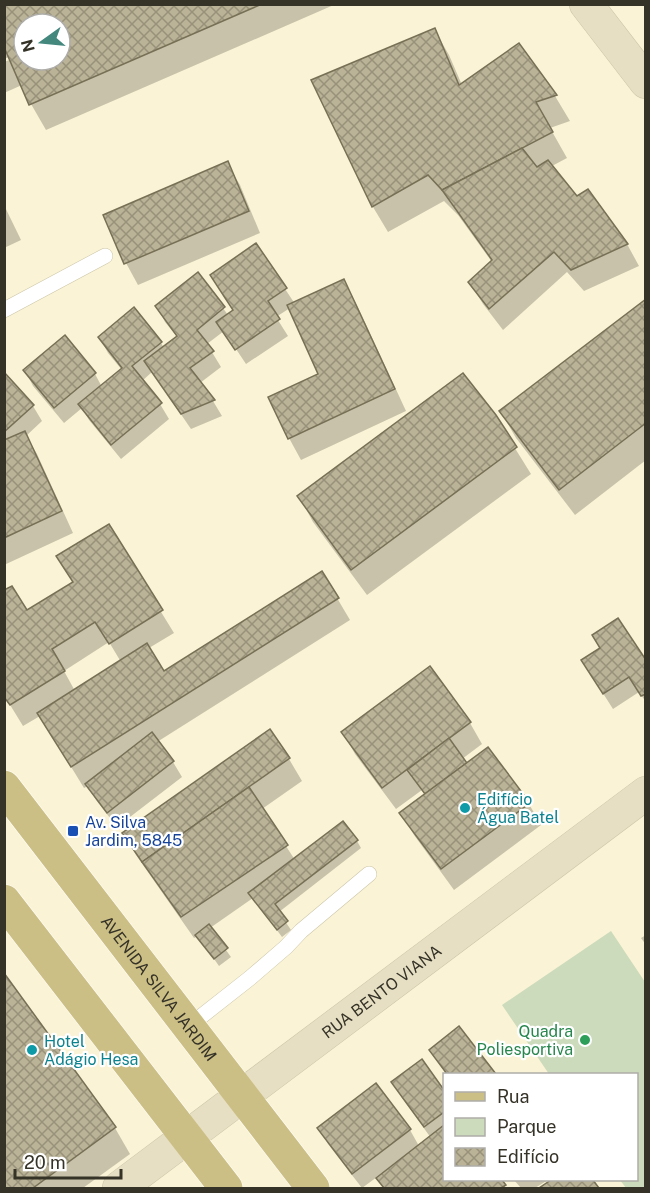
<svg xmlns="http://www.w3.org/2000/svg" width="650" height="1193" font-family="'Public Sans',sans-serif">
<defs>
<pattern id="building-cross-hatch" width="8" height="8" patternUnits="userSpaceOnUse" patternTransform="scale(1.5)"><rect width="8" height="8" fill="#bab397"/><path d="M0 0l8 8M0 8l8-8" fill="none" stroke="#98927b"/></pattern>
</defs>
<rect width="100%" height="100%" fill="#faf3d5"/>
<!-- green -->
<path fill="#ccdbbc" d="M611,931L645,982V1188H626L620,1180H636V1074H549L502,1005Z"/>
<!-- shadow -->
<g fill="#0003" fill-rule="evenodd">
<path d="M4,4H336L46,130L31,104L22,85L4,93V62L17,57L16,54L4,59ZM24,24H60V60H24Z"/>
<path d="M434,29L449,55L462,85L519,45L555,96L570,121L550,128L567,158L552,166L576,198L627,244L639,266L584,291L567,272L503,330L483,304L470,283L492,262L458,215L444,201L388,232L373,207L313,81Z"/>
<path d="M227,163L240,185L260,233L138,285L126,263L105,215Z"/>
<path d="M4,205L21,240L4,248Z"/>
<path d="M256,245L295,304L343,281L356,303L406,411L301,460L289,438L320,374L290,308L276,317L288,336L246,364L224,331L207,344L221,367L200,383L213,401L222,416L191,429L152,372L142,381L160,404L169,419L121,459L89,420L82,408L64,423L33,386L25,370L95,374L102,387L122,370L108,353L100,338L161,343L164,348L178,338L165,322L157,306L198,274L228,315L234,311Z"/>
<path d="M646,301V460L575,515L516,438L501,412Z"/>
<path d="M4,374L33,406L42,421L26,436L37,454L73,533L4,565Z"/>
<path d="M495,416L531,474L367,595L313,522L299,496Z"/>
<path d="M108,526L174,633L149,648L164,673L337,598L350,620L157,742L173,762L182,777L117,827L96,800L88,786L84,788L40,716L23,726L4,695L26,612L74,583ZM109,642L121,662L75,691L64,671Z"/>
<path d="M646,662V702L639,692L613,709L592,676Z"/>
<path d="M470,723L482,744L462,759L466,765L529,804L541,825L454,890L414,835L401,813L426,795L422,790L396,809L355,754L343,733Z"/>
<path d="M270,731L289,759L302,781L262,809L295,860L357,841L361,848L279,912L291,930L282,937L253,898L210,928L231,957L219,966L198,936L194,938L136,855L123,833Z"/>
<path d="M646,935V945L641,938Z"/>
<path d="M4,976L115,1128L130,1154L83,1188H4Z"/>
<path d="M459,1028L494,1074H446L431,1050Z"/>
<path d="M421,1061L444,1093V1180H500L506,1188H384L377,1177L362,1188L328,1144L319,1128L376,1085L410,1130L419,1146L431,1138L402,1098L393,1082Z"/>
<path d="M514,1180H548L535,1188H521Z"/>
<path d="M553,1180H591L598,1188H541Z"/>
</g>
<!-- building -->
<g fill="url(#building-cross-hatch)" stroke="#777056" stroke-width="1.5" fill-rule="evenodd">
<path d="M4,4H262L29,105L4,47ZM24,24H60V60H24Z"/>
<path d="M435,28L459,85L519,43L557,95L536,102L553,132L442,190L428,175L372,207L311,80Z"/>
<path d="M522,148L537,167L548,160L577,196L588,189L628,244L571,270L554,252L489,309L468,282L492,260L442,190Z"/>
<path d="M228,161L249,211L124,264L103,215Z"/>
<path d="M256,243L287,288L268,301L280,319L235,350L216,322L233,310L210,275Z"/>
<path d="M198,272L225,307L197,330L214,351L190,368L215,400L181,414L144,361L177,336L155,306Z"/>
<path d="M344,279L395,389L288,439L268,397L318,374L287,305Z"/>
<path d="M646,299V423L559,490L499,411Z"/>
<path d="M134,307L162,342L132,366L162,403L111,445L78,404L122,368L98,337Z"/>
<path d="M65,335L96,373L54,408L23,370Z"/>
<path d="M4,372L34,405L4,432Z"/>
<path d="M463,373L496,415L517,447L351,570L297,496Z"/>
<path d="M25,431L62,511L4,538V440Z"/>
<path d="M109,524L163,610L109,644L95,622L52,649L65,671L10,705L4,697V590L12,586L27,610L73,582L56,556Z"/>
<path d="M322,571L339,598L71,767L37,713L147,643L164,671Z"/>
<path d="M618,618L646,660V694L641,696L629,677L603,694L581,660L600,648L592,635Z"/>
<path d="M430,666L471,722L382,788L341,732Z"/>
<path d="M270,729L290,758L142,862L122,833Z"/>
<path d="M152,732L174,761L107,813L85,784Z"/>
<path d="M449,738L467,763L425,794L407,770Z"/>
<path d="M488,747L530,803L441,869L399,813Z"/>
<path d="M249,787L288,845L181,917L142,862Z"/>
<path d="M343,821L358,840L275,904L288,921L277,930L248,893Z"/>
<path d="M209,924L228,948L214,959L195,935Z"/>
<path d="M4,973L116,1127L33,1188H4Z"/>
<path d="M459,1026L496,1074H447L429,1050Z"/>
<path d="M422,1059L444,1090V1112L424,1127L391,1082Z"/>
<path d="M376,1083L411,1129L352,1174L317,1128Z"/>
<path d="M444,1125V1180H502L506,1185L501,1188H384L376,1178Z"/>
<path d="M551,1180H593L599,1188H539Z"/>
</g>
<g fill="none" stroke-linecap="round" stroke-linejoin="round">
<!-- lane casing -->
<g stroke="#ccc5a8" stroke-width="16">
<g id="lane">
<path d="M4,310L105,256"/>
<path d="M189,1026L250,978L286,947L301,931L369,874"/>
</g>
</g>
<!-- secondary casing -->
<g stroke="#ccc5a8" stroke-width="34">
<g id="secondary">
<path d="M586,4L646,82"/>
<path id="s1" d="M119,1188L646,793"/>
</g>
</g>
<!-- primary casing -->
<g stroke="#fff" stroke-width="34">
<g id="primary">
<path id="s2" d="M4,787L313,1188"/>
<path d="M4,901L226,1188"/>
</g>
</g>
<!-- lane -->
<use href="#lane" stroke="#fff" stroke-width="15"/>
<!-- secondary -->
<use href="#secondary" stroke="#e6dfc3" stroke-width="33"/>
<!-- primary -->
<use href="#primary" stroke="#ccbf86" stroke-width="33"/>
</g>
<!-- markers -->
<g fill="#0f9aa8" stroke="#fff" stroke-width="2">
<circle cx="465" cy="808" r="6"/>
<circle cx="32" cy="1050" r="6"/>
</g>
<rect fill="#1a4fb4" stroke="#fff" stroke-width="2" x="67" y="825" width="12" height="12" rx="3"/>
<circle fill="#2e9e5b" stroke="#fff" stroke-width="2" cx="585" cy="1040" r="6"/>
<g text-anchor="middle" stroke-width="4.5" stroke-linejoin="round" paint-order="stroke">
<!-- culture labels -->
<g font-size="16" fill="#0d838f" stroke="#fff" text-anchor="start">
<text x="477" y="805">Edifício<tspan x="477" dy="18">Água Batel</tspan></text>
<text x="44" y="1047">Hotel<tspan x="44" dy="18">Adágio Hesa</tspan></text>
</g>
<!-- transit labels -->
<g font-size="16" fill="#164399" stroke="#fff" text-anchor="start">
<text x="85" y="828">Av. Silva<tspan x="85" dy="18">Jardim, 5845</tspan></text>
</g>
<!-- street labels -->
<g font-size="16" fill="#353227" stroke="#fff">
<text dy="6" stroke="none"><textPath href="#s2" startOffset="254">AVENIDA SILVA JARDIM</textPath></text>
<text dy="6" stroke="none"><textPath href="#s1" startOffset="328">RUA BENTO VIANA</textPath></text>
</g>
<!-- leisure labels -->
<g font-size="16" fill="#27864d" stroke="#fff" text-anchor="end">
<text x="573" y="1037">Quadra<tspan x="573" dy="18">Poliesportiva</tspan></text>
</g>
</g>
<!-- border -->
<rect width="650" height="1193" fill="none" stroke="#353227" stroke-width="12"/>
<!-- legend -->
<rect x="443" y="1073" width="195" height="108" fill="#ffffff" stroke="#aeada9" stroke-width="1.5"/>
<rect x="455" y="1092" width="30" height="9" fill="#ccbf86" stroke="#aeada9" stroke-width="1.5"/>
<text x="497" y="1103" font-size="18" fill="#353227">Rua</text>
<rect x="455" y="1118" width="30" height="18" fill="#ccdbbc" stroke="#aeada9" stroke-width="1.5"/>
<text x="497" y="1133" font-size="18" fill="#353227">Parque</text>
<rect x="455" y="1148" width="30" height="18" fill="url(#building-cross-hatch)" stroke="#aeada9" stroke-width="1.5"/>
<text x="497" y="1163" font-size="18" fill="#353227">Edifício</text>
<!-- north arrow -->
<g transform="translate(42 42) rotate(255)"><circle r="28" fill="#ffffff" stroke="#aeada9" stroke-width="1.5"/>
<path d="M0-4.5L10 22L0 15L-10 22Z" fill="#43877d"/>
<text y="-9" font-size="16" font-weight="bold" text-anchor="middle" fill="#353227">N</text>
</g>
<!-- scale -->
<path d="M15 1169v9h106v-9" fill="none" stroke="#353227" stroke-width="3"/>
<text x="24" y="1169" font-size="18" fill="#353227" stroke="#ffffff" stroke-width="4.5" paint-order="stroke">20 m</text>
</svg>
